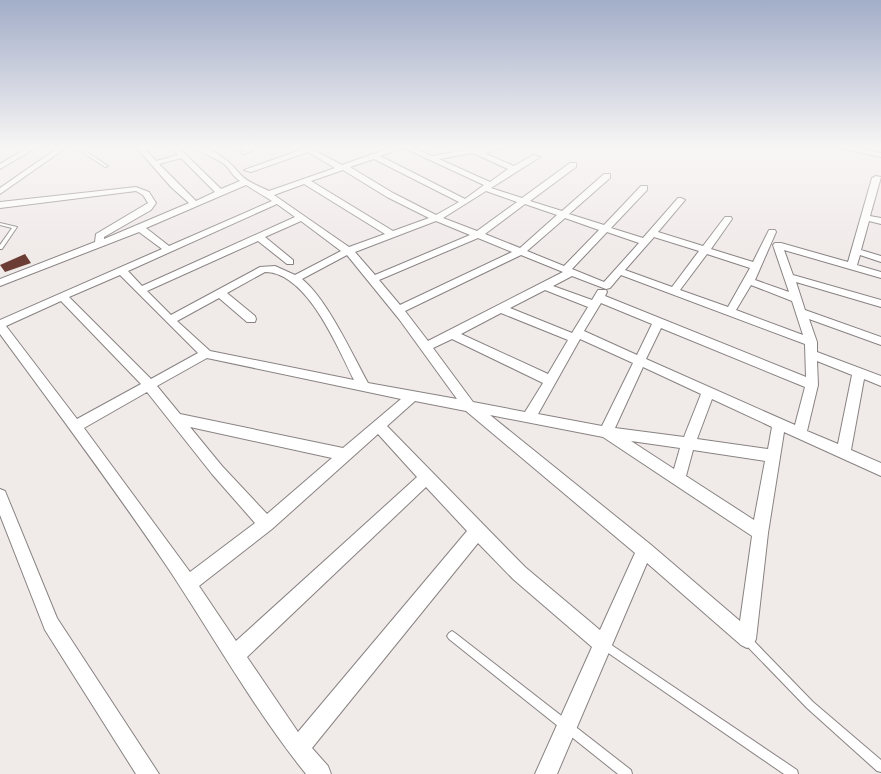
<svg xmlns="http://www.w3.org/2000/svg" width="881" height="774" font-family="'PT Sans Narrow',sans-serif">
<rect width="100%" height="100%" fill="#f0eae9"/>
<!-- building -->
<path fill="#6c3d34" d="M25,254L31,263L5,272L0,265Z"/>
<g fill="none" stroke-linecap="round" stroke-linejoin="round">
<!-- lane casing -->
<g stroke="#888382" stroke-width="2">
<g id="lane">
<path d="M75,147H79L108,166L105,167Z"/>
<path d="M0,223L17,227L2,249H0V245L12,228L0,225Z"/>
<path d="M452,631L455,633L631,770L632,774H618L449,639L447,636L449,633Z"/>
<path d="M747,635L750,637L813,702L881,760V772L877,771L807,708L744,643L742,640L744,637Z"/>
<path d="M604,640L797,770L798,774H784L601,648L599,645L601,642Z"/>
</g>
</g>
<!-- street casing -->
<g stroke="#888382" stroke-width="2">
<g id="street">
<path d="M29,147H37L0,169V164Z"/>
<path d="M59,147H67L0,194V188Z"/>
<path d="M136,147H143L156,161L178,155L171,147H178L221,189L240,181C233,177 230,169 224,164C214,157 202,153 193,147C214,147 228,160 241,175C247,182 261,187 269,191L335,168L308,152L251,172L244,170L303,149L301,147H319L314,150L342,165L393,147H412L432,156L466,150L462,147H471L477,150L508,147L484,153L514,166L533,155L540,157L491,188L522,198L570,163H576V167L530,201L562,211L604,174H610V178L569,214L604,225L641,186H647V190L611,228L643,238L678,198H681L685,200L658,232L703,246L725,217H731L732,219L711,249L753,262L769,230H775L776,232L755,280L789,292L773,245L775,243H781L848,262L872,178L876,176L881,177L870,216L881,218V224L869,221L861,250L881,256V262L860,255L857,265L881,272V278L784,250L793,275L881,300V307L796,282L805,310L881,337V345L809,319L817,342V352L881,376V386L864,379L851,450L881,463V476L784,432L768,533L756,639L753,645L747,648L741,645L647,563L557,774H535L592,647L513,579L478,543L312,748L328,766L331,774H306C256,712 216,641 172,574C117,492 58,413 0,334V320L162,249L139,232L0,286V279L95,242L96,234L148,203L143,195L136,191L0,208V202L136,187L149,192L156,203L151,210L104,237V239L189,203L171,187ZM403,148H404L484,185L465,199L380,156ZM472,153L475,154L508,169L490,182L439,159ZM181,158L215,192L196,201L159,164ZM374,159L459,202L436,215L393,193L350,167ZM343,170L387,197L429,218L393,231L311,181ZM304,184L385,234L349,247L274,195ZM246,185L272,201L169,246L146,228ZM486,191L517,202L477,231L443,218ZM277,204L295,217L142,286L128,271ZM525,204L557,215L520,248L485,234ZM565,218L599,230L564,266L527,251ZM301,221L341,251L295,275L275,266L260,267L171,315L147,291L258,241L287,264H293V260L265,237ZM436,221L470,235L375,275L355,252ZM607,232L639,243L604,282L572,269ZM654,237L699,251L672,287L625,270ZM478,238L512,252L400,305L379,280ZM707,254L750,268L728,307L680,290ZM347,255L399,319L457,399L368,383C352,354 327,299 302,279ZM521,255L563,272L428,341L405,311ZM265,272C307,272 338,348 354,380L210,351L177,321L219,298L247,322H255L256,319L255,316L227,293ZM120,275L198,353L151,379L69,297ZM621,275L805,344L806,377L605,296L607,292L606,290H598L592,300L553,286L572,276L606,289L610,288ZM751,285L792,301L803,335L736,310ZM545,290L588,307L572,333L510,308ZM61,301L141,384L77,419L6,326ZM601,303L652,324L637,355L584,331ZM501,313L568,340L548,374L461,334ZM661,328L805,387L795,425L646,359ZM452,339L543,383L525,412L473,402L433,348ZM580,339L633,363L602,426L538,414ZM207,358L401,399L343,448L180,414L157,386ZM817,361L852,375L838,444L807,431L818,385ZM643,367L701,394L684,437L615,428ZM147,392L212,474L255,523L190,572L84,428ZM712,399L772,427L768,449L697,439ZM415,401L466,411L635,553L600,630L525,567L387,426ZM490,415L603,437L752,536L740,621L650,544ZM190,427L332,458L267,514L222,466ZM378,434L417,477L236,641L199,586L272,529ZM631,441L680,448L674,469ZM693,450L765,461L754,520L686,476ZM426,487L467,531L298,732L247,657Z"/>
<path d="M251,147H261L244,154L240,152Z"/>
<path d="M836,147H850L881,153V157Z"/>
<path d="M0,489L5,491L7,496L57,618L159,774H136L45,630L0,515Z"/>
</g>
</g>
<!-- lane -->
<use href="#lane" fill="#fff" fill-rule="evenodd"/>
<!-- street -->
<use href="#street" fill="#fff" fill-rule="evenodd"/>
</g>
<!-- sky -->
<linearGradient id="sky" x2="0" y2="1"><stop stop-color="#a2adc8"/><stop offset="0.58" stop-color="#f8f6f5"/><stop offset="1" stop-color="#f8f6f5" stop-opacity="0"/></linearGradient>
<rect width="881" height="255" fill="url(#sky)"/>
</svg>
